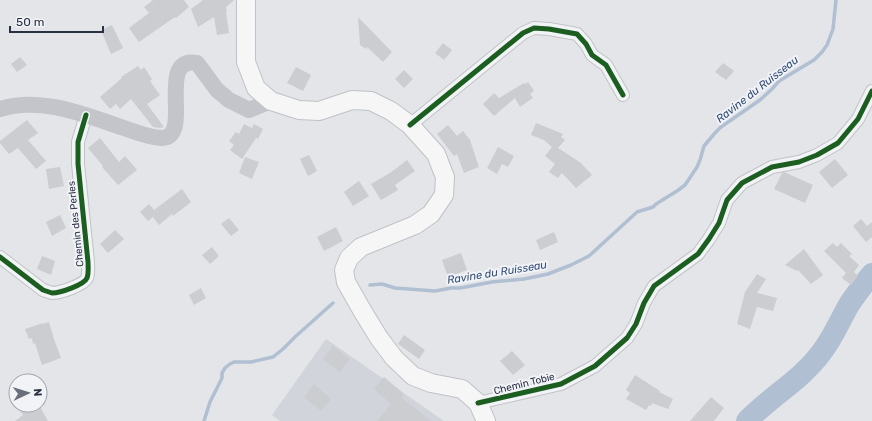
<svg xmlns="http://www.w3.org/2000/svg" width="872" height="421" font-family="Rubik,sans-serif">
<rect width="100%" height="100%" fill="#e3e5e8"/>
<!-- built -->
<path fill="#d1d4db" d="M326,339L444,421H280L272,415Z"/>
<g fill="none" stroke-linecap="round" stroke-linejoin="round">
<!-- stream -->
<g stroke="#b1bfd3" stroke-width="3.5">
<path d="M370,285L382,284L395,288L435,291L451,288H460L492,282L524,279L548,274L571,265L589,256L637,212L653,207L656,204L677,191L685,185L697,167L700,160L704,146L715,133L721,127L760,100L772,89L779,81L814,60L822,52L827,45L833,29L836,0"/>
<path d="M204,421L210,402L222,378V373L225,368L230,364L234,362H251L273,357L283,349L296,336L333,303"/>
</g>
<!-- river -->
<path stroke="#b1bfd3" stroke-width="22" d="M747,421C770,397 801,380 821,353C833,338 840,320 850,303C857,293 864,283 872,274"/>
</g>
<!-- building -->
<g fill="#cbcdd0">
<path d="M153,0H184L189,7L176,18L175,17L139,42L129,28L149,13L144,7Z"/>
<path d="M203,0H234L226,7L227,11L226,12L229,33L217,35L214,17L198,27L191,9Z"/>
<path d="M358,17L392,52L383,62L367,47L366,49L360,45Z"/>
<path d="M112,25L123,48L111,54L101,30Z"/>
<path d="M443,43L452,50L444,60L435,53Z"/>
<path d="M20,57L27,65L17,72L11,64Z"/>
<path d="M723,63L734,71L726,80L715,72Z"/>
<path d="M138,66L141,70L144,67L152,79L150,81L160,95L147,104L164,127L160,128L153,127L131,99L120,109L116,104L110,109L100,97L122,78L121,77Z"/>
<path d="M296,67L311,75L303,91L287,83Z"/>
<path d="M404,70L413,79L404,88L395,79Z"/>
<path d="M528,82L534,91L530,94L533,98L520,107L515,98L494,116L483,104L494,93L499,98L524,83L525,84Z"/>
<path d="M27,120L38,133L28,140L46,161L36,169L18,148L9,154L0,143V141Z"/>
<path d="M536,123L563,134L561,137L565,140L558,148L581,163L592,175L576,188L562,173L558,178L549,172L555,164L545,156L552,147L544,140L531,135Z"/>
<path d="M244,124L252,128L254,124L263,129L258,139L256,138L242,159L230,150L234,145L229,141L236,132L239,134Z"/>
<path d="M448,125L457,136L463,131L470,140L479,167L464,173L457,154L454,156L437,134Z"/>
<path d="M100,138L119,162L125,156L137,170L118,185L102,167L103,166L88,148Z"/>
<path d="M498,147L514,156L508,167L502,164L497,174L487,168Z"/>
<path d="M309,155L317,171L308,176L300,159Z"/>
<path d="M245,157L259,162L252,179L239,173Z"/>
<path d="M835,159L848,175L832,188L819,172Z"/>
<path d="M407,160L415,171L395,185L398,190L381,200L371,184L390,173Z"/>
<path d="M60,167L64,186L49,189L46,169Z"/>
<path d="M784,172L813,185L805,203L774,189L782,173Z"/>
<path d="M359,181L369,196L353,206L344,192Z"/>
<path d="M182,189L191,202L173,216L172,214L159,225L153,217L148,221L140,212L149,204L154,210Z"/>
<path d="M60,215L66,228L52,236L46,222Z"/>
<path d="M229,218L239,230L231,236L221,224Z"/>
<path d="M861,219L867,226L872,222V237L866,242L853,226Z"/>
<path d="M336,227L343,241L324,251L317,237Z"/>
<path d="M115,230L124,239L108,253L100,244Z"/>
<path d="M554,232L558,242L540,250L536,240Z"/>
<path d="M833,243L837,247L841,243L852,254L849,256L859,265L854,272L858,276L851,285L842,278L846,273L824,251Z"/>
<path d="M212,247L219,256L210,264L202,255Z"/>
<path d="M804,249L823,275L811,284L798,270L797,271L785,265Z"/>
<path d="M461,253L467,270L448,277L442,260Z"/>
<path d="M42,256L55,261L51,275L37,269Z"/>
<path d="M757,274L766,279L757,293L777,298L773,311L757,307L750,329L737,324L745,292Z"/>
<path d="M201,288L206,298L194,305L189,295Z"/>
<path d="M49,322L54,339L61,358L42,365L35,343L33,344L32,338L29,339L25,329L43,323V324Z"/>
<path d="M404,335L425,350L419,359L398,344Z"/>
<path d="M333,346L350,359L340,372L323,359Z"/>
<path d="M512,351L525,365L513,375L500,361Z"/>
<path d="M635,375L660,391L659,392L673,399L668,409L652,403L651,406L649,405L646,410L626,399L630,393L626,390Z"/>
<path d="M384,377L404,394L402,398L431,421H377L391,404L374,389Z"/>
<path d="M314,384L331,399L321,411L304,397Z"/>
<path d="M711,397L724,408L714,421H690Z"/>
<path d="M15,405H39L48,421H15L23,415Z"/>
</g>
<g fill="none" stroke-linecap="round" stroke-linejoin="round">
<!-- street casing -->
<g stroke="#c1c3c6" stroke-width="14">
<g id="street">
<path d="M410,125L523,33L534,28L549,29L577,34L586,44L592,55L606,65L623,95"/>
<path d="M0,257L43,290C46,291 49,292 52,293C60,293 84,285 87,278C89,273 88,267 88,262L78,164V142L86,115"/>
<path d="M478,403L561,384L595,366L627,338L636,324L644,303L654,286L698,254L709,239L719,223L727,200L742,183L772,167L799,162L817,155L838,143L858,119L872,91"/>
</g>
</g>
<!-- primary casing -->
<g stroke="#bfc2c6" stroke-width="20">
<path id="primary" d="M246,0V62L256,88L271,101L299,110L319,111L352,100L371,101L391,111L410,125L436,154L445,177L444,195L431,214L415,225L361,247L349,258L344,270L346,282L363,312L379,338L394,358L413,376L431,383L462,389L478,403L486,421"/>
</g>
<!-- street -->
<use href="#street" stroke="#f2f3f5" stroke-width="12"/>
<!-- secondary -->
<path stroke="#c3c5ca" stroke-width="16" d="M0,109C41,96 85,115 124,128C135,132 151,138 162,138C194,137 155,56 197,63L217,90L229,100L249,110L271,101"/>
<!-- primary -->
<use href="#primary" stroke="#f6f6f7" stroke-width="18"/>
<!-- cycleway casing -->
<g stroke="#f1f3f7" stroke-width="8">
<g id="cycleway">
<path d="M410,125L523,33L534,28L549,29L577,34L586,44L592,55L606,65L623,95"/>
<path d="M0,257L43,290C46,291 49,292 52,293C60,293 84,285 87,278C89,273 88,267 88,262L78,164V142L86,115"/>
<path d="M478,403L561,384L595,366L627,338L636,324L644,303L654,286L698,254L709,239L719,223L727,200L742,183L772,167L799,162L817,155L838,143L858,119L872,91"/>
</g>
</g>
<!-- cycleway -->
<use href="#cycleway" stroke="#1b5e20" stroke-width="5"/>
</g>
<g text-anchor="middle" stroke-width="4" stroke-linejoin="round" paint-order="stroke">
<!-- street labels -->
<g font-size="10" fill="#293042" stroke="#f1f3f7">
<text transform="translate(75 224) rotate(-96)" y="4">Chemin des Perles</text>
<text transform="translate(524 383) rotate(-14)" y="4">Chemin Tobie</text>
</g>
<!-- water labels -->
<g font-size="11" font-style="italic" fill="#334d76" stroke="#f1f3f7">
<text transform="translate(757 89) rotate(-38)" y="4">Ravine du Ruisseau</text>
<text transform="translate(497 272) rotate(-9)" y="4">Ravine du Ruisseau</text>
</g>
</g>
<!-- north arrow -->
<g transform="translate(28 393) rotate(86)"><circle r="19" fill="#f1f3f7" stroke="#a1a5af"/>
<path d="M0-3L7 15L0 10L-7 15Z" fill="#6a6f7c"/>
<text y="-6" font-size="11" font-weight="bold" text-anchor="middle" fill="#293042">N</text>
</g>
<!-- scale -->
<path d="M10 26v6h93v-6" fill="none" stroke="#293042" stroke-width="2"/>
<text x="16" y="26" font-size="12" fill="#293042" stroke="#f1f3f7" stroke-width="3" paint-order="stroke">50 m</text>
</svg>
